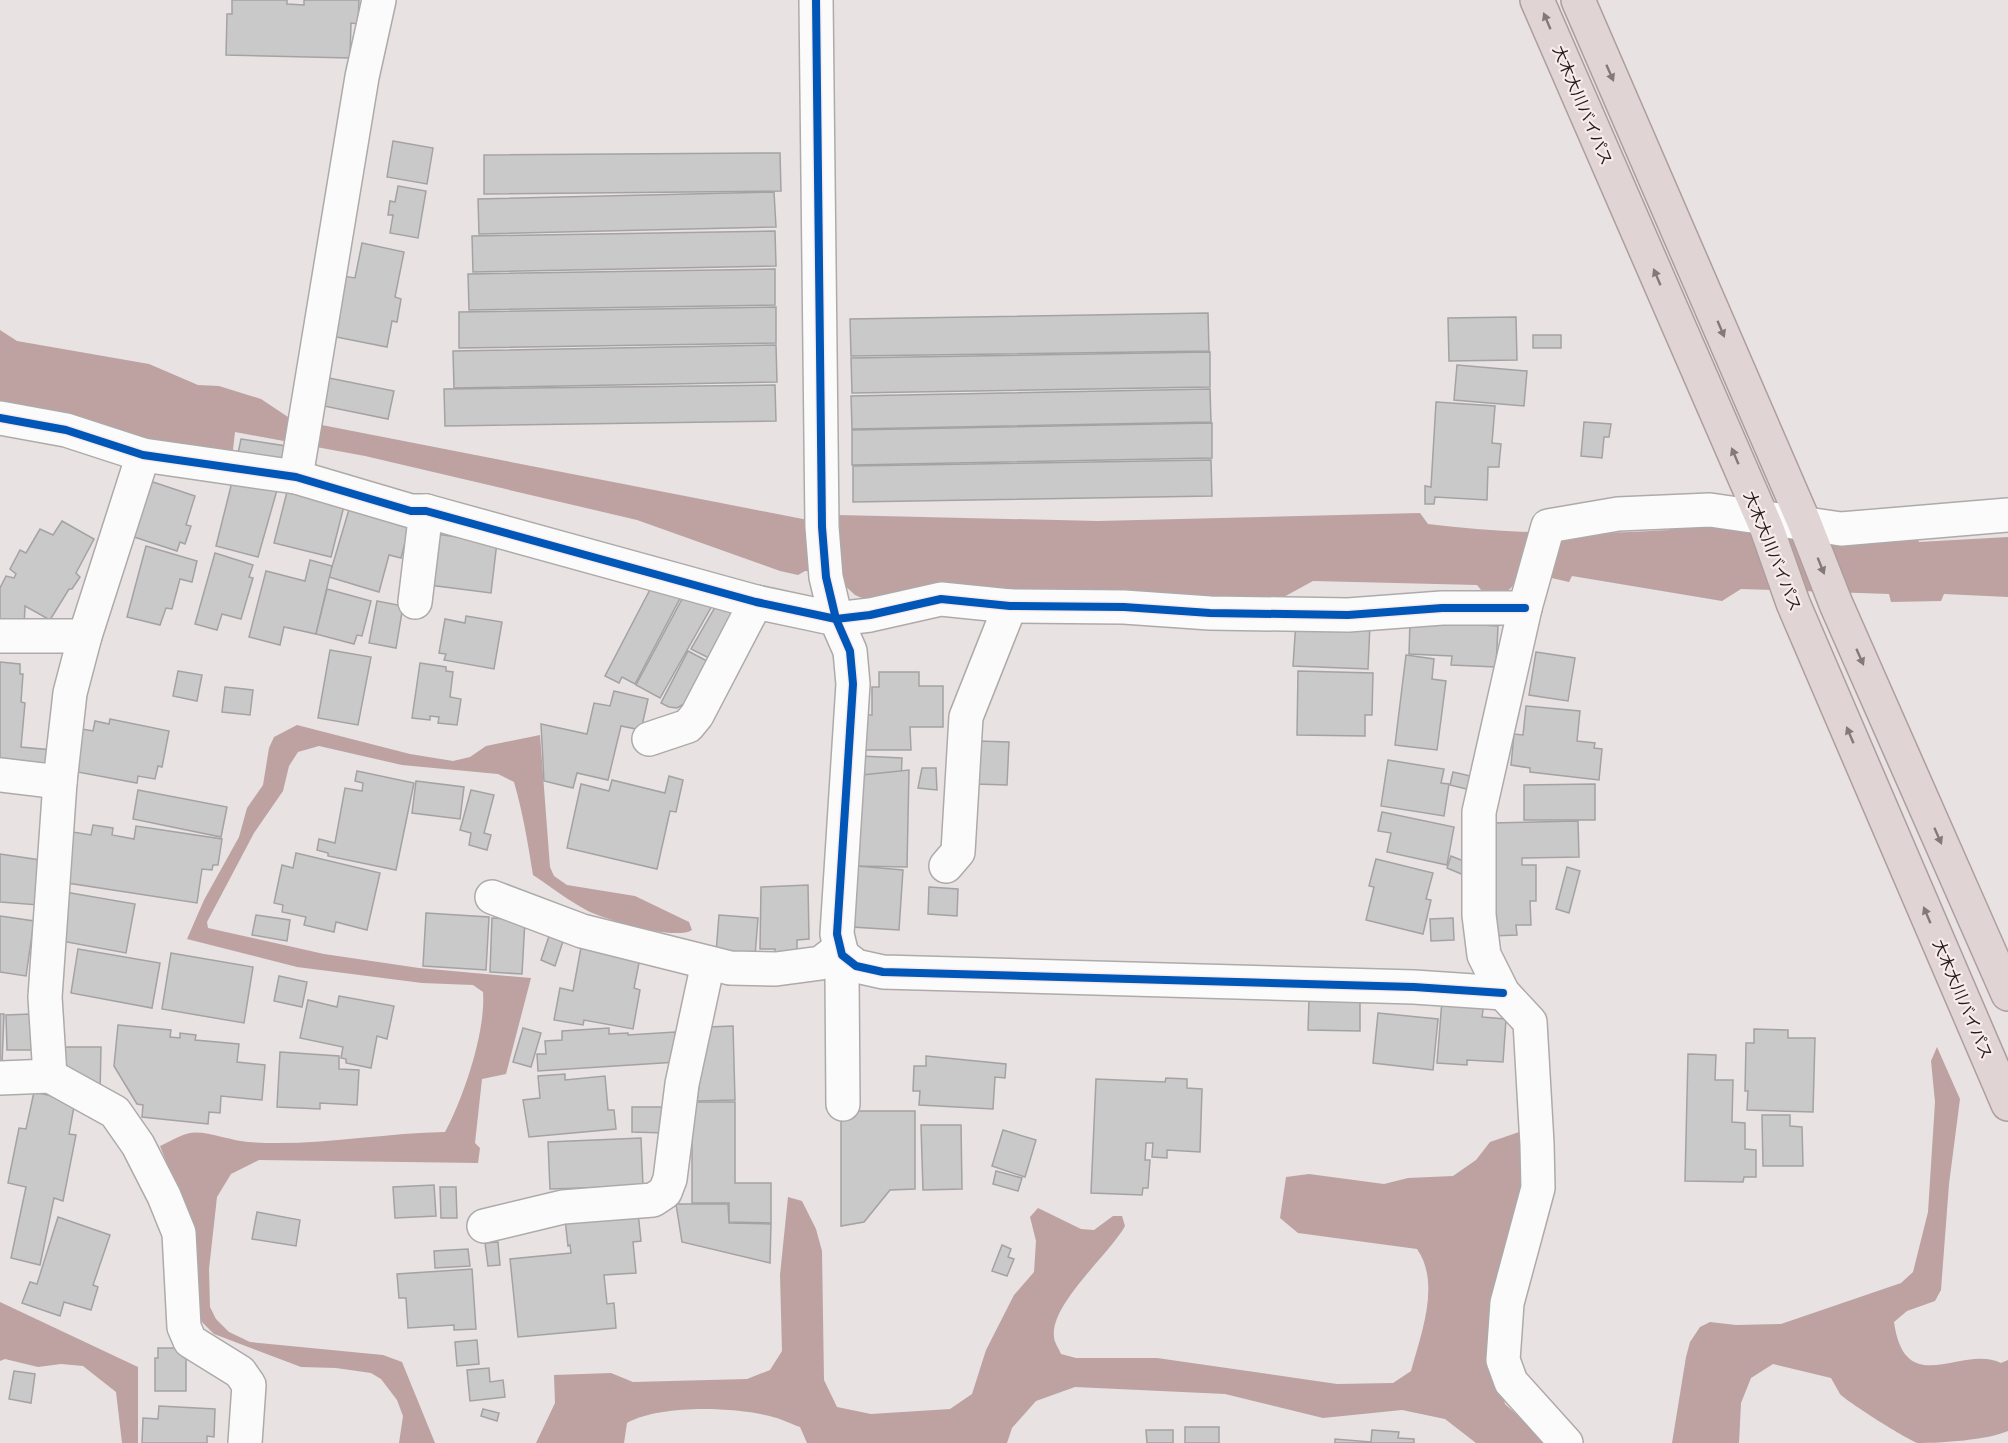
<svg xmlns="http://www.w3.org/2000/svg" width="2008" height="1443" font-family="Signika,'Noto Sans JP',sans-serif">
<rect width="100%" height="100%" fill="#e8e2e2"/>
<!-- water -->
<g fill="#bda2a1">
<path d="M0,330L17,341L149,364L198,385L219,386L261,399L291,419L808,520L806,531L839,530L838,515L1098,521L1420,513L1428,524C1508,534 1588,535 1669,530L1674,522L1915,532L1919,542L2008,537V597L1944,594L1941,601L1891,602L1889,594L1741,589L1722,601L1572,576L1569,582L1521,571C1510,594 1508,594 1482,591L1477,585L1313,581L1269,605L880,606L855,595L842,583L841,573L805,571L798,575L780,571L637,520L365,456L235,432L232,459L0,410Z"/>
<path d="M297,725L410,754L453,761L470,757L486,746L540,735L550,867L554,876L567,885L635,896L689,922L692,930C675,941 607,920 588,911C569,901 551,887 533,875C528,844 523,813 514,782L498,774L402,765L319,746L298,752L289,766L283,791L254,833L207,922L208,928L324,954L419,968L531,978L506,1074L482,1079L475,1143L480,1148L478,1163L259,1160L231,1174L217,1197L209,1269L210,1307L216,1319L229,1332L250,1342L383,1355L402,1362L435,1443H399L403,1416L397,1400L381,1379L371,1373L336,1368L301,1367L214,1334L201,1321L197,1301L190,1221L160,1146C169,1142 180,1135 190,1133C204,1130 232,1141 248,1142C314,1147 380,1133 445,1132C464,1097 486,1031 483,992L473,985L422,983L297,967L187,939L204,900L239,837L247,808L263,785L269,748L274,737Z"/>
<path d="M1937,1047L1960,1099L1949,1184L1941,1290L1935,1301L1907,1311L1894,1322C1905,1401 1962,1344 2001,1363L2008,1360V1431C1988,1440 1941,1443 1918,1443C1909,1441 1846,1401 1840,1394C1837,1389 1834,1383 1831,1378L1773,1364L1751,1378L1741,1403L1739,1443H1672L1686,1357L1690,1342L1700,1327L1710,1322L1736,1325L1781,1324L1901,1283L1913,1272L1928,1212L1935,1102L1931,1061Z"/>
<path d="M1522,1131V1181L1488,1321L1489,1342L1505,1404L1548,1443H1476L1445,1419L1402,1410L1323,1418L1225,1394L1075,1387L1036,1401L1012,1428L1007,1443H807L800,1427C789,1423 777,1417 765,1415C728,1407 660,1405 627,1423L624,1443H536L555,1403L554,1375L611,1373L633,1382L747,1379L770,1370L782,1351L780,1275L788,1197L802,1201L816,1229L822,1251L824,1380L837,1407L871,1414L950,1409L972,1394L986,1350L1014,1295L1034,1272L1036,1241L1030,1217L1038,1208L1081,1229L1094,1230L1113,1216H1122L1125,1226C1109,1255 1050,1304 1054,1337C1054,1342 1059,1349 1061,1354L1076,1358H1157L1337,1384L1393,1383L1411,1371C1421,1334 1441,1283 1417,1249L1298,1233L1280,1218L1286,1177L1309,1174L1384,1184L1408,1178L1453,1176L1476,1160L1490,1142Z"/>
<path d="M0,1302L138,1367V1443H122L116,1392L83,1366L61,1364L38,1367L5,1359L0,1361Z"/>
</g>
<!-- building -->
<g fill="#cac9ca" stroke="#a4a2a4" stroke-width="1.5">
<path d="M232,0H287V4L304,5V0H359L358,24L351,23L350,58L226,55L227,14H232Z"/>
<path d="M393,141L433,148L427,184L387,177Z"/>
<path d="M780,153L781,191L484,194V155Z"/>
<path d="M398,186L426,191L418,238L390,233L393,215H388L390,201L395,202Z"/>
<path d="M774,192L776,227L479,234L478,199Z"/>
<path d="M775,231L776,266L473,272L472,236Z"/>
<path d="M362,243L404,252L395,297L401,299L397,322L392,321L387,347L331,336L342,276L355,278Z"/>
<path d="M775,269V305L469,310L468,274Z"/>
<path d="M776,307V343L459,348V312Z"/>
<path d="M1208,313L1209,351L851,356L850,319Z"/>
<path d="M1516,317L1517,360L1449,361L1448,318Z"/>
<rect x="1533" y="335" width="28" height="13"/>
<path d="M776,345L777,382L454,388L453,351Z"/>
<path d="M1210,352V387L852,393L851,358Z"/>
<path d="M1457,365L1527,371L1524,406L1454,400Z"/>
<path d="M324,377L394,391L388,419L319,405Z"/>
<path d="M775,385L776,421L445,426L444,389Z"/>
<path d="M1210,389L1211,422L852,429L851,396Z"/>
<path d="M1436,402L1495,406L1492,443L1501,444L1499,465V467H1488L1487,500L1435,497L1434,504H1425V486L1431,487Z"/>
<path d="M1584,422L1611,424L1609,437H1604L1602,458L1581,456Z"/>
<path d="M1212,423V458L852,465V430Z"/>
<path d="M241,439L286,446L283,466L237,458Z"/>
<path d="M1211,460L1212,496L853,502V466Z"/>
<path d="M233,478L277,490L258,557L216,546Z"/>
<path d="M147,480L195,496L186,525L191,526L185,544L180,542L177,551L128,535Z"/>
<path d="M287,492L344,506L331,557L274,543Z"/>
<path d="M350,506L411,520L401,558L389,555L379,592L329,577Z"/>
<path d="M62,521L94,539L76,573L80,577L72,589H69L50,620L25,606L24,628H0V588L6,576L14,578L16,574L10,569L20,550L26,553L40,529L53,535Z"/>
<path d="M435,534L497,542L491,593L429,585Z"/>
<path d="M146,546L197,561L192,582L180,579L172,609L166,608L160,625L127,617Z"/>
<path d="M215,553L253,565L249,577L253,578L241,619L222,614L217,630L195,624Z"/>
<path d="M310,560L332,566L316,634L284,627L280,645L249,637L266,571L305,581Z"/>
<path d="M655,580L686,587L635,684L622,677L619,683L605,676Z"/>
<path d="M688,588L717,597L660,698L636,685Z"/>
<path d="M327,589L371,601L362,636L357,635L354,644L316,634Z"/>
<path d="M721,597L738,603L709,658L691,649Z"/>
<path d="M377,601L403,606L396,648L369,643Z"/>
<path d="M466,616L502,622L494,669L444,660L446,654L439,653L445,619L465,623Z"/>
<path d="M1296,621L1370,624L1368,669L1293,666Z"/>
<path d="M1410,621L1498,626L1496,667L1451,665L1452,656L1409,654Z"/>
<path d="M330,650L371,657L358,725L318,718Z"/>
<path d="M688,651L707,661L684,704L677,708L669,707L661,703Z"/>
<path d="M1536,652L1575,658L1568,701L1529,695Z"/>
<path d="M1406,655L1434,659L1432,679L1446,681L1437,750L1395,745Z"/>
<path d="M0,662L20,664V674H23L21,702L25,703L21,747L53,750L51,772L0,763Z"/>
<path d="M420,663L446,667V671L453,672L450,697L461,699L457,725L438,723L439,717L430,716V720L412,718Z"/>
<path d="M178,671L202,675L197,701L173,696Z"/>
<path d="M1298,671L1373,673L1372,715H1365V736L1297,735Z"/>
<path d="M879,672H919V686H943V727H910L911,750H859L860,715H872V687H879Z"/>
<path d="M225,687L253,690L250,715L222,712Z"/>
<path d="M614,691L648,699L641,730L621,726L608,780L577,773L573,788L544,781L541,724L587,734L594,703L610,706Z"/>
<path d="M1526,706L1580,711L1577,741L1595,743L1594,748L1602,749L1599,780L1530,772V768L1511,765L1514,734L1523,735Z"/>
<path d="M110,719L169,731L162,767L158,766L155,779L138,776L137,783L72,771L76,728L93,731L95,721L109,724Z"/>
<path d="M977,741L1009,742L1007,785L976,784Z"/>
<path d="M860,756L902,758L898,849L856,847Z"/>
<path d="M1388,760L1444,769L1441,783L1449,784L1444,816L1381,806Z"/>
<path d="M922,768H936L937,790L918,788Z"/>
<path d="M909,770L907,867L854,866L862,775Z"/>
<path d="M357,771L414,783L396,870L328,856V853L317,850L319,839L335,843L345,788L362,791L363,783L355,781Z"/>
<path d="M1453,772L1479,778L1475,791L1450,785Z"/>
<path d="M669,776L683,780L676,812L670,811L657,869L567,848L581,784L609,791L612,780L665,793Z"/>
<path d="M416,781L464,787L460,819L412,813Z"/>
<path d="M1595,784V820H1524V785Z"/>
<path d="M138,790L227,807L221,837L133,819Z"/>
<path d="M471,790L494,795L484,833L491,835L487,850L469,845L471,833L460,830Z"/>
<path d="M1382,812L1454,827L1447,865L1387,852L1391,833L1378,831Z"/>
<path d="M1578,821L1579,857L1522,858V865H1536V901H1530L1531,925H1516L1517,935L1493,936L1491,823Z"/>
<path d="M93,825L113,828L112,835L134,839L136,826L222,839L218,865H213L212,870L202,869L197,903L61,882L67,831L91,835Z"/>
<path d="M296,853L380,873L367,930L336,922L334,932L304,925L306,917L282,912L283,905L274,903L282,865L293,868Z"/>
<path d="M0,854L40,860L39,905L0,902Z"/>
<path d="M1451,856L1471,864L1466,876L1447,868Z"/>
<path d="M1376,859L1433,873L1426,899L1431,900L1423,934L1366,920L1374,887L1369,886Z"/>
<path d="M857,866L903,870L899,930L852,927Z"/>
<path d="M1567,867L1580,871L1569,913L1556,909Z"/>
<path d="M808,885L809,939L797,940V954H775V949H760L761,887Z"/>
<path d="M929,887L958,889L957,916L928,914Z"/>
<path d="M65,892L135,904L126,953L56,940Z"/>
<path d="M426,913L489,917L486,970L423,966Z"/>
<path d="M256,915L290,920L287,941L252,935Z"/>
<path d="M719,915L758,918L755,956L716,953Z"/>
<path d="M0,916L34,921L26,976L0,972Z"/>
<path d="M492,918L525,920L522,974L490,972Z"/>
<path d="M1453,918L1454,940L1431,941L1430,919Z"/>
<path d="M551,930L565,935L555,966L541,960Z"/>
<path d="M582,942L641,953L634,988L640,990L633,1029L584,1020L583,1025L554,1020L560,988L573,991Z"/>
<path d="M78,949L160,963L152,1008L71,993Z"/>
<path d="M171,953L253,967L244,1023L162,1009Z"/>
<path d="M279,976L307,982L302,1007L274,1001Z"/>
<path d="M339,996L394,1006L387,1039L377,1036L371,1068L346,1063V1059L341,1058L343,1047L300,1038L308,1000L337,1007Z"/>
<path d="M1309,999L1360,1000V1031L1308,1030Z"/>
<path d="M1442,1000L1484,1003L1482,1017L1506,1019L1503,1062L1467,1060V1065L1437,1063Z"/>
<path d="M1378,1013L1438,1019L1433,1070L1373,1063Z"/>
<path d="M0,1014H4L2,1064H0Z"/>
<path d="M31,1014V1050H7L6,1015Z"/>
<path d="M118,1025L171,1030L170,1037L180,1038V1033L196,1035L195,1040L239,1044L237,1062L265,1065L262,1100L221,1096L220,1113L209,1112L208,1124L142,1117L143,1105L137,1104L114,1066Z"/>
<path d="M733,1026L735,1100L697,1101L707,1027Z"/>
<path d="M523,1028L541,1033L531,1067L513,1062Z"/>
<path d="M609,1028V1034L628,1033V1035L675,1032L677,1062L538,1071L537,1054H546L545,1041L562,1040V1031Z"/>
<path d="M1754,1029L1788,1030V1038H1815L1813,1112L1747,1110L1748,1091H1745L1746,1043H1754Z"/>
<path d="M65,1047H101L100,1095L64,1076Z"/>
<path d="M280,1052L339,1056V1069L359,1070L357,1105L320,1103V1109L277,1107Z"/>
<path d="M1688,1054L1716,1055L1715,1080H1733L1732,1122L1745,1123V1149L1756,1150V1177H1744L1743,1182L1685,1181Z"/>
<path d="M926,1056L1006,1064L1005,1078L995,1077L993,1109L919,1105L920,1091H913L914,1066H926Z"/>
<path d="M565,1074V1080L605,1076L608,1110H614L616,1129L529,1137L523,1100L540,1098L538,1076Z"/>
<path d="M1166,1078L1187,1079V1088L1202,1089L1200,1152L1167,1150V1158L1152,1157L1153,1143H1146L1145,1160H1150L1148,1188H1143L1142,1195L1091,1193L1096,1079L1165,1082Z"/>
<path d="M34,1092L75,1101L69,1134L76,1135L63,1201L54,1198L40,1265L11,1258L26,1187L8,1183L19,1128L26,1129Z"/>
<path d="M692,1102H735V1183H771V1223L729,1222V1203H692Z"/>
<path d="M632,1107H666V1133L632,1132Z"/>
<path d="M841,1111H915V1189L890,1190L864,1222L841,1226Z"/>
<path d="M1762,1115H1790V1126L1802,1127L1803,1166H1763Z"/>
<path d="M921,1125H961L962,1189L923,1190Z"/>
<path d="M1003,1130L1036,1140L1025,1177L992,1166Z"/>
<path d="M641,1138L643,1186L550,1189L548,1142Z"/>
<path d="M996,1171L1022,1178L1018,1191L993,1184Z"/>
<path d="M434,1185L436,1216L395,1218L393,1187Z"/>
<path d="M440,1187H456L457,1218H441Z"/>
<path d="M676,1204H728L729,1223L771,1224L770,1263L682,1242Z"/>
<path d="M257,1212L300,1220L296,1246L252,1239Z"/>
<path d="M638,1212L641,1241L633,1242L636,1273L604,1275L607,1304L614,1303L616,1328L518,1337L510,1259L571,1253L570,1245L568,1246L565,1219Z"/>
<path d="M58,1217L110,1235L93,1285L98,1287L91,1310L64,1302L60,1316L22,1303L30,1282L37,1284Z"/>
<path d="M498,1242L500,1265L488,1266L485,1243Z"/>
<path d="M1002,1245L1011,1249L1008,1257L1014,1259L1007,1276L992,1271Z"/>
<path d="M468,1249L470,1266L435,1268L434,1251Z"/>
<path d="M472,1269L476,1329L454,1330V1325L408,1328L406,1298H399L397,1274Z"/>
<path d="M477,1340L479,1364L457,1366L455,1342Z"/>
<path d="M158,1348H183V1357H186V1391H155V1358H158Z"/>
<path d="M489,1368L490,1382L503,1380L505,1397L470,1401L467,1370Z"/>
<path d="M14,1371L35,1374L31,1403L9,1399Z"/>
<path d="M159,1406L215,1409L214,1437L207,1436V1443H142L143,1418L158,1419Z"/>
<path d="M483,1409L499,1413L497,1421L481,1416Z"/>
<rect x="1185" y="1427" width="34" height="16"/>
<path d="M1146,1430H1173V1443H1147Z"/>
<path d="M1372,1430L1399,1432L1398,1438L1414,1439V1443H1335V1439L1371,1442Z"/>
</g>
<g fill="none" stroke-linecap="round" stroke-linejoin="round">
<!-- minor casing -->
<g stroke="#afaaaa" stroke-width="36">
<g id="minor">
<path d="M816,0L822,527L826,577L836,619L850,651L853,684L837,934L842,955L856,966L883,972L1414,987L1503,993"/>
<path d="M0,418L66,430L143,455L296,477L411,511H426L756,602L836,619L870,615L941,599L1010,606L1124,607L1210,613L1348,615L1442,608H1525"/>
<path d="M296,477L362,77L379,0"/>
<path d="M415,602L426,511"/>
<path d="M0,636H85"/>
<path d="M649,739L688,726L697,715L756,602"/>
<path d="M0,775L60,782"/>
<path d="M946,866L958,852L966,717L1010,606"/>
<path d="M492,897L582,931L730,968L776,969L821,963L840,948"/>
<path d="M50,1076L115,1112L138,1145L164,1196L179,1233L184,1327L190,1341L240,1372L249,1385L245,1443"/>
<path d="M0,1078L50,1076L45,997L60,782L70,693L85,636L143,455"/>
<path d="M843,1104L842,975L848,961"/>
<path d="M484,1226L563,1207L653,1200L665,1192L670,1179L682,1084L708,963"/>
<path d="M1566,1443L1511,1382L1503,1360L1507,1303L1538,1188L1537,1144L1530,1022L1503,993L1484,955L1479,915V812L1525,608L1548,526L1618,514L1710,510L1841,529L2008,515"/>
</g>
</g>
<!-- highway casing -->
<g stroke="#ae9e9e" stroke-width="36">
<g id="highway">
<path d="M1537,0L1767,529L1793,603L2008,1104"/>
<path d="M1578,0L1804,522L1836,604L2008,994"/>
</g>
</g>
<!-- minor -->
<use href="#minor" stroke="#fcfbfb" stroke-width="33"/>
<!-- highway -->
<use href="#highway" stroke="#e1d4d4" stroke-width="33"/>
<!-- cycleway casing -->
<g stroke="#faebeb" stroke-width="11">
<g id="cycleway">
<path d="M816,0L822,527L826,577L836,619L850,651L853,684L837,934L842,955L856,966L883,972L1414,987L1503,993"/>
<path d="M0,418L66,430L143,455L296,477L411,511H426L756,602L836,619L870,615L941,599L1010,606L1124,607L1210,613L1348,615L1442,608H1525"/>
</g>
</g>
<!-- cycleway -->
<use href="#cycleway" stroke="#0057b8" stroke-width="8"/>
</g>
<!-- one-way arrows -->
<defs><path id="oneway-solid" d="M-6-.8H1V-3.2L6.5 0L1 3.2V.8H-6Z" transform="scale(1.5)"/></defs>
<g fill="#827978">
<use href="#oneway-solid" transform="translate(1547 21) rotate(-113)"/>
<use href="#oneway-solid" transform="translate(1610 73) rotate(66)"/>
<use href="#oneway-solid" transform="translate(1657 277) rotate(-113)"/>
<use href="#oneway-solid" transform="translate(1721 329) rotate(67)"/>
<use href="#oneway-solid" transform="translate(1735 456) rotate(-113)"/>
<use href="#oneway-solid" transform="translate(1821 566) rotate(68)"/>
<use href="#oneway-solid" transform="translate(1860 657) rotate(66)"/>
<use href="#oneway-solid" transform="translate(1850 735) rotate(-113)"/>
<use href="#oneway-solid" transform="translate(1938 836) rotate(66)"/>
<use href="#oneway-solid" transform="translate(1927 915) rotate(-113)"/>
</g>
<g text-anchor="middle" stroke-width="4.5" stroke-linejoin="round" paint-order="stroke">
<!-- street labels -->
<g font-size="16" fill="#231e1d" stroke="#faebeb">
<text transform="translate(1583 105) rotate(67)" y="6">大木大川バイパス</text>
<text transform="translate(1773 551) rotate(68)" y="6">大木大川バイパス</text>
<text transform="translate(1963 999) rotate(67)" y="6">大木大川バイパス</text>
</g>
</g>
</svg>
